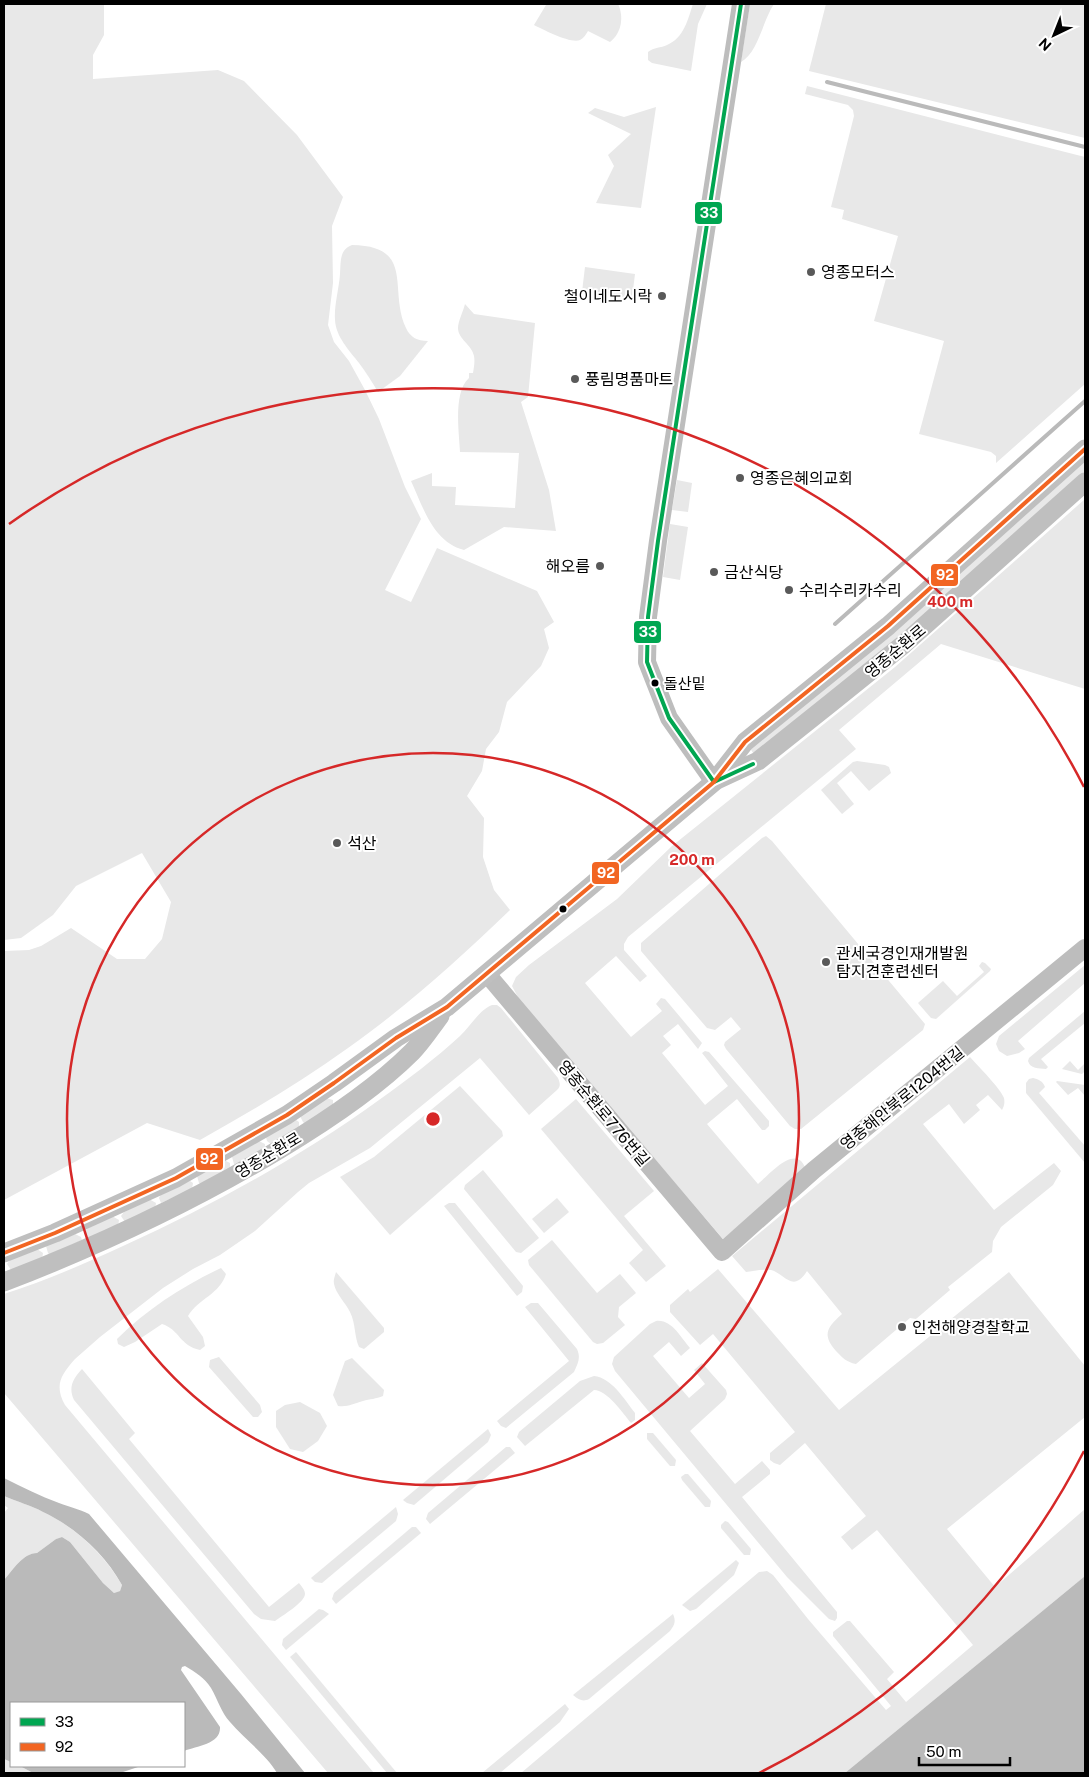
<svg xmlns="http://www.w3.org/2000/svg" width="1089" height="1777" font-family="'Public Sans','Noto Sans KR',sans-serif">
<rect width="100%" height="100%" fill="#fff"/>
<!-- green -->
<g fill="#e8e8e8">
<path d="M4,4H104V35L93,55V79L218,70L244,81L297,135L343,197L332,226L333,283L328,325L334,342L349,361L365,390L379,419L405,487L421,519L385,590L411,602L437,548L537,591L554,622L544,629L549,648L541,666L507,702L499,732L486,749L482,771L467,796L484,818L483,857L494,890L510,910C459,959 406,1007 348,1048C301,1082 250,1112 200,1140L147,1123L4,1200V951L29,950L41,946L71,928L117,959H145L162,939L171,902L142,853L76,886L53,915L21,938L4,940Z"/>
<path d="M544,4H618C624,16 622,33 610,42L588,31C586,34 584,38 580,40C571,44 544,30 534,25L546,5Z"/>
<path d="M693,4H707L698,24L691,71L652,63L648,60V52C654,47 661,48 667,45C684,38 688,19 693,4Z"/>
<path d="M750,4H774C763,20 758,53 741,62Z"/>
<path d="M826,4H1085V138L809,71Z"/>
<path d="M807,86L1085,157V384L996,463V456L991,452L919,434L944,341L874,321L898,236L842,219L844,210L831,207L854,116L853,110L848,105L805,94Z"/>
<path d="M656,107L641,208L596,203L614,166L608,155L631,134L588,113L595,108L624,117Z"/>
<path d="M352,245C416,246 388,290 406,328C410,337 417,341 428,341L400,376L378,392C372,382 366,372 359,363C349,350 336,337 335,320C334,305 339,289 340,274C341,262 339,250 352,245Z"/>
<path d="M585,267L635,274L632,298L582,292Z"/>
<path d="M465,304L474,314L535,323L528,397L521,402L549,490L556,531L504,527L464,550C433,542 423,507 411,481L432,473V486L456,487L455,505L515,508L519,453L460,452C459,432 453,392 469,378V373H473C474,367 475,362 474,356C472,345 458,339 458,328C458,321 463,312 465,304Z"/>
<path d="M1085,456V474L1002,549L760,753H753L750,748Z"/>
<path d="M677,480L692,483L688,512L672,510Z"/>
<path d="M1085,499V689L941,644L839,730L856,749L628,937L624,944V950L647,976L640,982L616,956L585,983L631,1037L662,1011L656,1004L661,998L665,999L702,1043L698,1049L678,1024L663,1036L671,1045L662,1053L705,1105L728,1086L702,1053L705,1051L709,1052L769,1121V1126L765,1130H762L737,1099L707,1124L758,1184C769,1175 797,1141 806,1170L723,1239L520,1001L512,986L516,977L529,965L617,899L672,846L895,667Z"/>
<path d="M670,524L688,527L680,580L663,577Z"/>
<path d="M857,761L885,765L889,767L891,773L869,791L851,771L837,783L854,804L842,814L821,790L853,762Z"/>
<path d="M766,836L772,841L925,1024L923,1030L801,1129H795L790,1126L726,1049L724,1045L725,1042L741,1029L731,1017L715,1030L707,1028L641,951V943L762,838Z"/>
<path d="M982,962L985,963L991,969L990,971L936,1019L931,1018L918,1003L943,981L957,996L984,972L979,966Z"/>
<path d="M1085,965V983L1018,1041L1025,1049L1019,1053L1007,1056L999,1051L996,1044L999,1036Z"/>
<path d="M492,1005H497L501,1008L558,1078C560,1083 561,1086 557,1090L529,1115L480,1058L370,1148L309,1183L298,1192L255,1231L220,1255L193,1269L163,1288L100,1337L75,1359C61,1375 54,1385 65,1405L374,1773H328L4,1393V1294C45,1281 84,1264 123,1246C213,1205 300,1157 379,1100C407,1080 435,1059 460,1036C470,1027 479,1010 492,1005Z"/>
<path d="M1085,1011V1023L1041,1059L1048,1067L1046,1069C1039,1068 1030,1069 1028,1061L1029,1058Z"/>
<path d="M970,1057C979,1067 1000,1088 1004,1098C1005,1103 1004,1106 1002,1110L988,1095L976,1105L980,1110L964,1124L949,1104L923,1124L994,1210L1054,1163L1061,1171L1053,1185L1001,1227L993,1241L992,1252L948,1287L950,1290L916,1319L910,1318L856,1364C846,1362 843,1358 836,1351C821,1334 828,1327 842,1314L807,1271C793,1294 784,1273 771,1270C763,1269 754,1271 746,1272L732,1256Z"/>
<path d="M1070,1061L1078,1070L1085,1063V1071L1082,1074L1062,1069Z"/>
<path d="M1033,1078C1038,1079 1043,1081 1045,1087L1039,1093L1085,1146V1163L1026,1093V1083L1029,1079Z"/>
<path d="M1057,1081L1085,1085V1096L1078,1088L1068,1095L1056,1082Z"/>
<path d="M460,1086L502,1131L503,1136L390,1235L340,1177L374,1157Z"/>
<path d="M326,1098L333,1100V1106L305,1124L303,1122L300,1116Z"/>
<path d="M576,1099L654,1191L624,1216L666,1266L646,1282L629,1263L643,1250L541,1129Z"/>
<path d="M296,1120L299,1122V1128L271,1144L267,1141L266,1137Z"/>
<path d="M259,1141L265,1144V1149L236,1165L234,1164L232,1157Z"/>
<path d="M224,1160L230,1163V1169L201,1184L199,1183L197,1176Z"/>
<path d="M483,1170L539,1238L521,1253L516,1252L464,1189L465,1185Z"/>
<path d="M190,1181L193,1183L192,1189L161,1203L159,1198L161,1194Z"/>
<path d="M557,1198L569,1212L544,1233L532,1219Z"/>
<path d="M149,1199L156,1203L155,1209L125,1222L121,1216L124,1212Z"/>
<path d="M449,1203H455L523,1286L522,1292L517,1296L444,1206Z"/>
<path d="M112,1216L119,1220L118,1226L88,1239L84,1233L87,1229Z"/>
<path d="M75,1234L81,1237L82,1240L50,1255L48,1253L46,1246Z"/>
<path d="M552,1240L597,1293L620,1274L636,1293L619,1307L618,1317L625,1325L603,1343L597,1344L593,1342L529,1265L528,1260Z"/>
<path d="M37,1249L43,1253L42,1259L11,1270L7,1264L10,1260Z"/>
<path d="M221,1268L226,1274C220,1294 198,1299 188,1316L203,1337L205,1346L200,1350C180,1346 179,1329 162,1324L135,1342L124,1347L118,1344L117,1339C147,1309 183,1286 221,1268Z"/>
<path d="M718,1269L839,1410L1009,1272L1085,1366V1417L947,1529L995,1587L1085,1509V1576L845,1773H521L759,1572L767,1571L773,1575L808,1619L886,1710L891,1706L833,1636V1632L847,1621H850L894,1672L887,1679L906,1702L973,1645L877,1530L852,1550L841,1537L866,1516L805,1443L780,1465L774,1463L770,1460V1453L795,1432L713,1334L700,1345L670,1312V1305L688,1289L690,1292Z"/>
<path d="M336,1272L384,1328V1332L364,1349L359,1347C354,1336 356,1324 350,1312C345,1302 336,1294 334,1284C333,1280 335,1276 336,1272Z"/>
<path d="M531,1303H538L577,1349C581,1358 578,1363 574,1372L506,1428L501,1426L497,1421L569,1361L525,1307Z"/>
<path d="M656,1321C672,1319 681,1338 690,1348L681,1356L669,1342L653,1356L689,1398L705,1384L694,1370L702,1363L726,1390L727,1394L725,1399L690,1431L735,1484L762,1461L770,1470V1474L742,1497L837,1612V1618L835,1621L829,1619L787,1577L615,1371L612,1364L614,1357L650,1324Z"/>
<path d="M219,1357L260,1405L262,1412L258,1417H253L209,1367L210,1360Z"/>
<path d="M352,1358L384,1390L383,1396C376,1399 370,1399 363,1401C352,1404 349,1407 338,1406L333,1395L345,1361Z"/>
<path d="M82,1369L135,1433L129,1439L269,1607L299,1583C302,1587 305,1590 305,1594C305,1602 282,1616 275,1621L261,1619L254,1614L74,1400C68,1387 73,1379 82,1369Z"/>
<path d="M594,1376C612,1378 624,1399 635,1413V1420L631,1423C623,1413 607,1390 594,1390L525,1446L517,1437L519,1432L580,1381Z"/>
<path d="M300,1402L320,1413L327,1426L318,1441L303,1452L290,1449L276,1427V1411L285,1405Z"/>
<path d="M488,1429L491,1435L488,1442L414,1505L407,1503L403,1500Z"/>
<path d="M647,1433H653L676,1460L675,1466H670L647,1439Z"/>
<path d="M506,1447H510L515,1453L430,1524L426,1519L428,1513Z"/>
<path d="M685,1474H688L711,1501L710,1507H705L682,1480L681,1477Z"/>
<path d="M4,1496C17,1502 31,1505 43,1512C75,1527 104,1554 122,1585L120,1591L114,1593L103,1583L70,1542L62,1537L56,1539L37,1553C23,1553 13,1570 4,1580V1513L8,1508L4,1505Z"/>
<path d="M396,1507L398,1514L396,1521L322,1583L315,1582L311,1578Z"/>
<path d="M725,1521L728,1522L751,1549L750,1555H744L721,1528V1525Z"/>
<path d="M412,1527H416L421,1533L336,1604L332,1599L334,1593Z"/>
<path d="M736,1560L739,1563L734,1575L696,1609L690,1611L682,1605Z"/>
<path d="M319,1609L323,1610L329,1614L286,1650L282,1645L283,1639Z"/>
<path d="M673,1614C676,1621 675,1624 670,1631L589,1699C583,1702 579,1700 573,1695Z"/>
<path d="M296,1652L397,1773H387L290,1657Z"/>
<path d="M565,1704L569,1709L560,1722L500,1773H482Z"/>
<path d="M4,1759L11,1762V1766H20L33,1773H4Z"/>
</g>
<!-- water -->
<g fill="#bababa">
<path d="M4,1478C22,1487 40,1496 59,1503C70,1507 79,1509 89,1514L241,1694L305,1773H277C266,1754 244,1739 230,1722C221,1712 218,1700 211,1688C205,1678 195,1672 185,1666L182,1667L181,1670L220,1727C221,1744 197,1746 184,1751V1703H11V1762L4,1759V1580C13,1570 23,1553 37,1553L56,1539L62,1537L70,1542L103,1583L114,1593L120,1591L122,1585C105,1554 75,1527 43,1512C31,1505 17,1502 4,1496Z"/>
<path d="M1085,1576V1773H845Z"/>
<path d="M20,1766H141L120,1773H33Z"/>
</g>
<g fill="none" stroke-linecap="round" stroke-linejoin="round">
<!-- stream -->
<g stroke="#bababa" stroke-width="4">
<path d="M827,82L1085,147"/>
<path d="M835,624L1085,401"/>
</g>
<!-- tertiary -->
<g stroke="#bdbdbd" stroke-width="18">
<path d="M714,782L669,718L647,662L648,617L658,541L741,4"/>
<path d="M487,974L722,1252L814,1170L1085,948"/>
</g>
<!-- secondary -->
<g stroke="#bfbfbf" stroke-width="19">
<path d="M717,780L758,761L832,702L904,644L1085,482"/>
<path d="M4,1253L55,1233L176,1178L287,1115L334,1083L396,1038L447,1007L714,782L745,742L888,626L1085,449"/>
<path d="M4,1282C100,1245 192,1202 280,1149C325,1122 375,1089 412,1052C422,1042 431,1028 440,1016"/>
</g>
<!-- bus-1 casing -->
<g stroke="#fff" stroke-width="8">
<path id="bus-1" d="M741,4L658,541L648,617L647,662L669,718L714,782L753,764"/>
</g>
<!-- bus-2 casing -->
<g stroke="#fff" stroke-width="8">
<path id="bus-2" d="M4,1253L55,1233L176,1178L287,1115L334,1083L396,1038L447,1007L714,782L745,742L888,626L1085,449"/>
</g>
<!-- bus-1 -->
<use href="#bus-1" stroke="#00a651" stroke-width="4"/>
<!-- bus-2 -->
<use href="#bus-2" stroke="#f26522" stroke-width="4"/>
</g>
<!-- distance rings -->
<g fill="none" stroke="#d62828" stroke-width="2.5">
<circle cx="433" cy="1119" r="366"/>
<path d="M1084 1451A731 731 0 0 1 759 1773M9 524A731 731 0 0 1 1084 787"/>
</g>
<!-- markers -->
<g fill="#595959" stroke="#fff" stroke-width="2">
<circle cx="811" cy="272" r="5"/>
<circle cx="662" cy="296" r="5"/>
<circle cx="575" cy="379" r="5"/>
<circle cx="740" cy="478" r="5"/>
<circle cx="600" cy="566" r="5"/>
<circle cx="714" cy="572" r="5"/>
<circle cx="789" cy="590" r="5"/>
<circle cx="337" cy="843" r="5"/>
<circle cx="826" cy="962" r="5"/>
<circle cx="902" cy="1327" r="5"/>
</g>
<g fill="#000" stroke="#fff" stroke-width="2">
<circle cx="655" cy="683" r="4.5"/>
<circle cx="563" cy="909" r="4.5"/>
</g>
<g text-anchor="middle" stroke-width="4" stroke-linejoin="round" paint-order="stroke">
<!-- bus labels -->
<g font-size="15" fill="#000" stroke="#fff" text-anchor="start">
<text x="664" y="689">돌산밑</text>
</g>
<!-- poi labels -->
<g font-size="16" fill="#000" stroke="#fff" text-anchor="start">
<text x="821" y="278">영종모터스</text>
<text x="652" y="302" text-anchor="end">철이네도시락</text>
<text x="585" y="385">풍림명품마트</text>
<text x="750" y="484">영종은혜의교회</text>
<text x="590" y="572" text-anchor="end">해오름</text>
<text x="724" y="578">금산식당</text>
<text x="799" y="596">수리수리카수리</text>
<text x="347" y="849">석산</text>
<text x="836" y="959">관세국경인재개발원<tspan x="836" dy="18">탐지견훈련센터</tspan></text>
<text x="912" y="1333">인천해양경찰학교</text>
</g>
<!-- street labels -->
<g font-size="16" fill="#000" stroke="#fff">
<text transform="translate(895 651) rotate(-40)" y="6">영종순환로</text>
<text transform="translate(902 1098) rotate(-39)" y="6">영종해안북로1204번길</text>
<text transform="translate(604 1113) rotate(50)" y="6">영종순환로776번길</text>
<text transform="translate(268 1155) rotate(-31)" y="6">영종순환로</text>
</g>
</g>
<circle cx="433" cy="1119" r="8" fill="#d62828" stroke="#fff" stroke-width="2.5"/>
<g font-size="15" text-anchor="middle" font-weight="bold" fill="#d62828" stroke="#fff" stroke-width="4" stroke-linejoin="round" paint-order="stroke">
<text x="950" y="607">400 m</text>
<text x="692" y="865">200 m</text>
</g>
<g stroke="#fff" stroke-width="2">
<rect x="694" y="201" width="29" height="24" rx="5" fill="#00a651"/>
<rect x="930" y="563" width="29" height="24" rx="5" fill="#f26522"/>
<rect x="633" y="620" width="29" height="24" rx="5" fill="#00a651"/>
<rect x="591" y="861" width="29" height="24" rx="5" fill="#f26522"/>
<rect x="195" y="1147" width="29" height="24" rx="5" fill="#f26522"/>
</g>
<g font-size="14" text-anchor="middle" font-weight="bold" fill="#fff">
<text x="709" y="218">33</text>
<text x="945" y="580">92</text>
<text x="648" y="637">33</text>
<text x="606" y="878">92</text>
<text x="209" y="1164">92</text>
</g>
<!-- border -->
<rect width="1089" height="1777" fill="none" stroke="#000000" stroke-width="10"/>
<!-- legend -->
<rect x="10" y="1702" width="175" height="65" fill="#ffffff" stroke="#999999"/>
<rect x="20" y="1718" width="25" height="8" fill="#00a651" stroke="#999999"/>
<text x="55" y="1727" font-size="15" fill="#000000">33</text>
<rect x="20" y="1743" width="25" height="8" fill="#f26522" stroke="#999999"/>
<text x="55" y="1752" font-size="15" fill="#000000">92</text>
<!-- north arrow -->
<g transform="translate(1054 35) rotate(223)" stroke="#ffffff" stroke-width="4" paint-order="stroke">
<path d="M0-4L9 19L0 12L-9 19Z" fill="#000000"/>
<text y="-8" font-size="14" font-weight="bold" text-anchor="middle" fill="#000000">N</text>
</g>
<!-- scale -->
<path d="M919 1757v8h91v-8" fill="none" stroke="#000000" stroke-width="2.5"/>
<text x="926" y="1757" font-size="15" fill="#000000" stroke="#ffffff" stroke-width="4" paint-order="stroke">50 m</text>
</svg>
